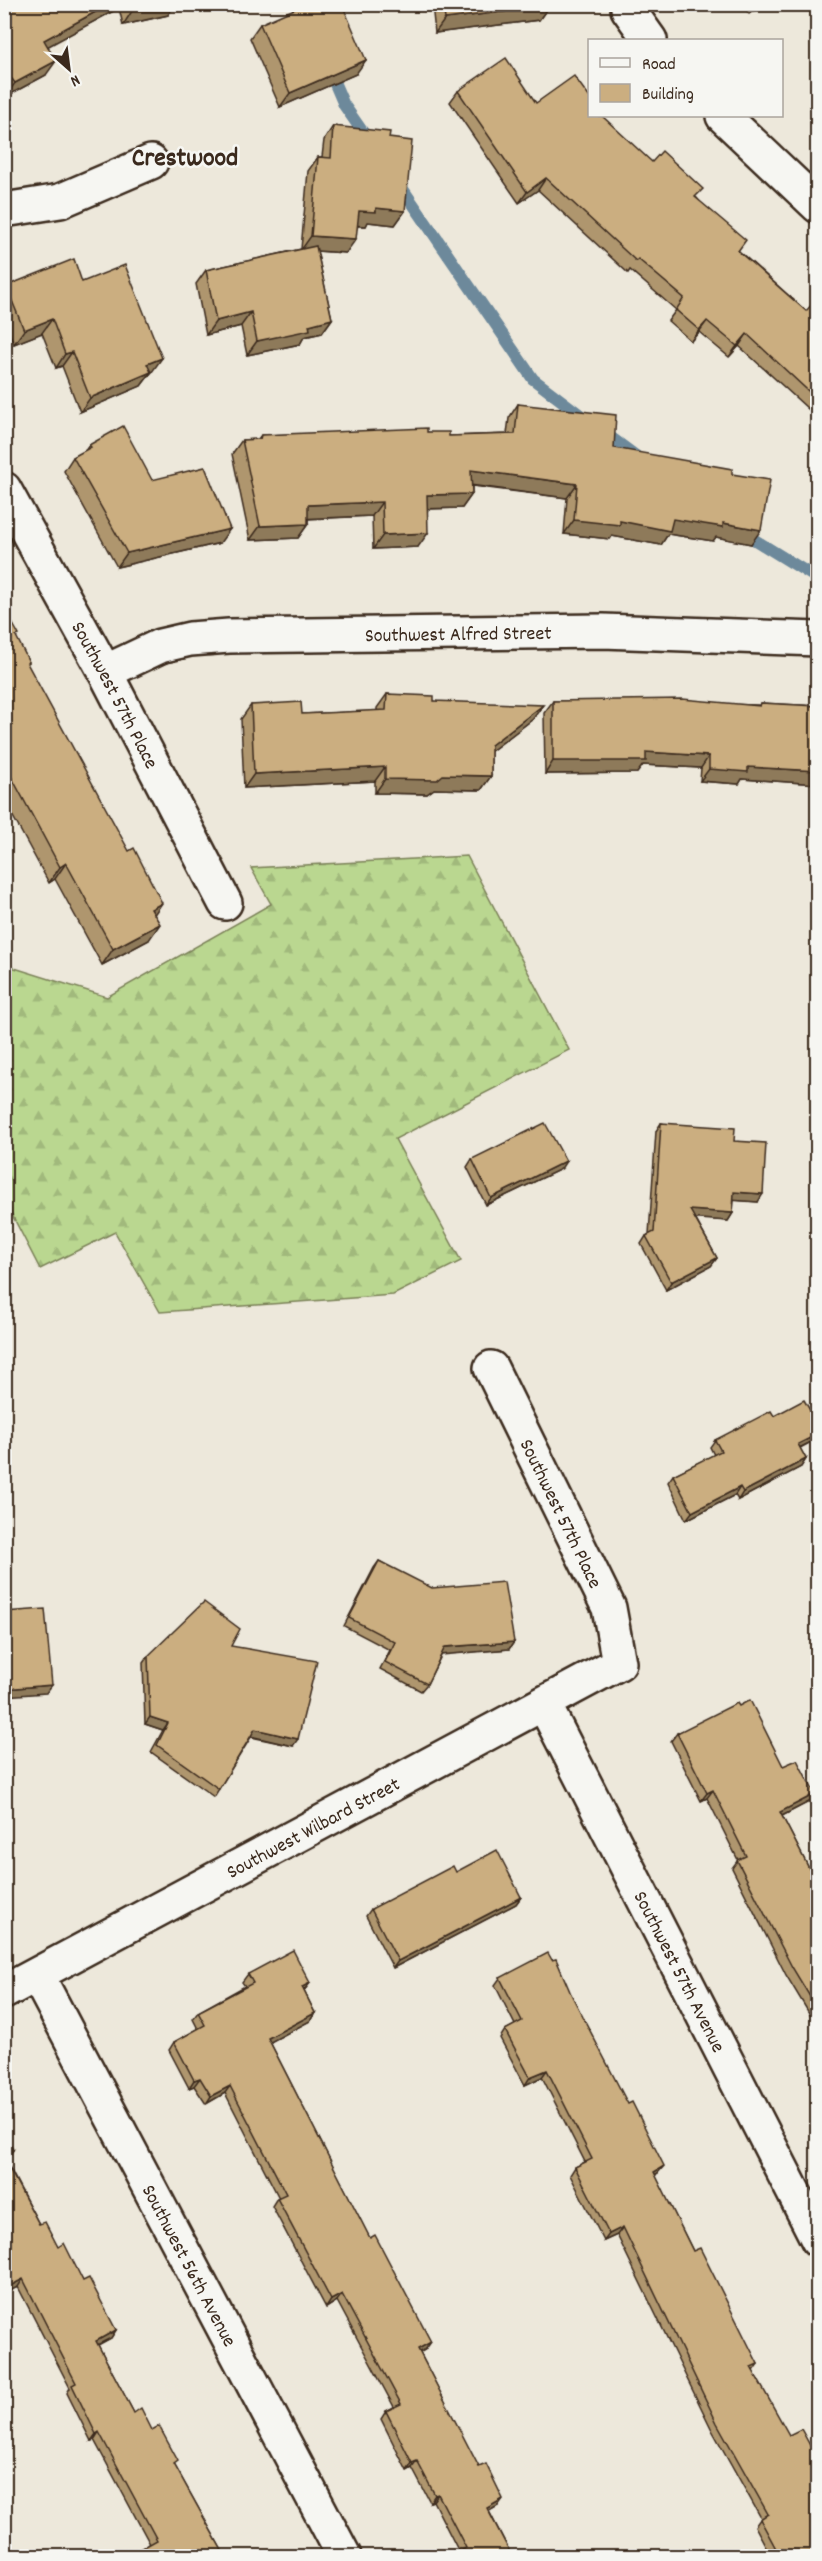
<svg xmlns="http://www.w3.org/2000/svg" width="822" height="2561" font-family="Dekko,sans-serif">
<defs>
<pattern id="forest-firs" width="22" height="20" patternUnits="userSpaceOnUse" patternTransform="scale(1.5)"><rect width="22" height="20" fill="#bad790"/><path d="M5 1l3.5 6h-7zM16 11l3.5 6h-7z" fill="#a1b97c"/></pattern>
</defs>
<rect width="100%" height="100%" fill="#ede8db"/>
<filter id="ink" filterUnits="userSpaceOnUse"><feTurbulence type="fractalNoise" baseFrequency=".0167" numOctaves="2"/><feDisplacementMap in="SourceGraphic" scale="12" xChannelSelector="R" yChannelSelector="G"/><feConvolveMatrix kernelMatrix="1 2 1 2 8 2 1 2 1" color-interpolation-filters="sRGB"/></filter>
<g filter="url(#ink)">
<!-- forest -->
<path fill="url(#forest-firs)" stroke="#7a8057" stroke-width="1.5" d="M467,856L569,1050L395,1139L461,1261L393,1295L160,1312L115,1232L40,1269L5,1201V965L107,997L271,904L251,868Z"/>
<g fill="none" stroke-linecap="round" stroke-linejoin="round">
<!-- stream -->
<g stroke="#6d899b" stroke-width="12">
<path d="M329,70L344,105L369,141"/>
<path d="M398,182L533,379L587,420"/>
<path d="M601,430L640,459"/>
<path d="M742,532L818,579"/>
</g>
<!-- minor casing -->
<g stroke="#3b2a1e" stroke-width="38">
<g id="minor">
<path d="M628,4V9L650,40"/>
<path d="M723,116L818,206"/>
<path d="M4,210L60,201L151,162"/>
<path id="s1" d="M4,489L105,672L225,903"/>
<path id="s2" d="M105,672L160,646L190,639L229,636L603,631L818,639"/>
<path id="s3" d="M544,1704L818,2240"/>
<path id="s4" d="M37,1975L344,2556"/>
<path id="s5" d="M4,1992L619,1663L609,1608L491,1368"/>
</g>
</g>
<!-- minor -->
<use href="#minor" stroke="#f6f6f2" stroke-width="33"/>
</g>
<!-- wall -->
<g fill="#af966e" stroke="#3b2a1e" stroke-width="1.5">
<path d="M4,4H186L173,7L168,15L123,25L119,8L47,46L46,75L5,97Z"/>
<path d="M432,4H549V6L539,20L435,33Z"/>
<path d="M743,4H762L749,14Z"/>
<path d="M260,24L356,74L280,107L250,38Z"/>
<path d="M458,91L536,103L590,116L652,162L697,198L739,251L806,311L818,304V418L739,346L729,357L699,332L691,341L668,321L676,310L630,270L628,273L538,190L519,203L450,102Z"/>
<path d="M333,126L389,138L405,211L395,225L368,222L366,226H358L346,253L317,251L332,319L322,333L304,337L300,344L247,355L241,326L206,335L196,284L206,270L301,249L308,171L318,157H322L324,140Z"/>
<path d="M82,282L152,372L141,386L80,412L62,366L56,368L42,333L14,344L4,320V289L6,286Z"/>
<path d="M518,404L614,448L732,474L751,544L716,537L713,541L668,534L661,545L612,536L610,539L564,534L567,498L472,486V494L462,508L428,509L418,547L373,549L372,516L308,519V524L298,538L250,540L232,454L242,440L258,439L261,435L427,432L449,436L507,434L509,418Z"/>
<path d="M89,445L152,480L220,543L117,567L64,471L73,457L85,451Z"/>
<path d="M4,608L16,638L29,662L27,664L154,914L149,940L102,965L55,879L49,883L4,800Z"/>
<path d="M387,694L434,701L533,719L491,751V776L481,790L434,789L427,794L375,793V781L244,788L241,719L251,705L302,714L377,711V708Z"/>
<path d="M553,701L759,705L761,703L818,706V784L742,779L739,784L700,781L701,768L643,765L637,773L545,774L544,713Z"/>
<path d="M661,1123L734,1141L758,1202L734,1200L733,1213L728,1221L695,1218L717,1258L711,1266L666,1290L641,1244L646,1236L649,1234L656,1131Z"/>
<path d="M472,1159L561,1169L486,1205L467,1167Z"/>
<path d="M774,1416L818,1424V1438L817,1439L800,1448L806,1459L801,1467L738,1500L735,1495L686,1520L668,1482L673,1475L714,1455L710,1447L715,1440Z"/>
<path d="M379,1561L514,1642L509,1649L442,1654L427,1684L421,1691L380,1669L390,1650L344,1626L374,1568Z"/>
<path d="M231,1646L293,1746L251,1737L214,1797L151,1752L163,1730L145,1724L143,1663L148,1656Z"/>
<path d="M739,1706L783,1766L815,1794L809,1802L782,1816L818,1886V2028L786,1975L732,1868L738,1860L707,1798L701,1801L671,1741L677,1733Z"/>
<path d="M456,1872L521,1897L516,1904L393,1968L366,1916L371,1909Z"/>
<path d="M248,1974L310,1983L304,1991L315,2013L310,2021L270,2042L426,2349L420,2353L498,2506L489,2511L512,2556H452L459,2552L433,2501L430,2502L412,2468L407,2471L381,2419L386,2411L394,2407L337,2301L326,2308L272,2206L277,2198H279L225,2093L206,2104L194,2086L189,2088L169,2050L174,2042L198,2029L193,2019L198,2012L245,1986L242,1982Z"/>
<path d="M500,1978L571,1994L658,2173L655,2175L693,2251L758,2364L753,2371L818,2556H771L755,2526L761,2518L712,2430L617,2235L604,2241L570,2175L575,2167L585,2162L542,2077L525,2085L500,2038L505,2030L515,2025L495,1985Z"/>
<path d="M4,2133L8,2157L5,2159L39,2224L58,2247L83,2281L116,2330L111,2338L98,2345L134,2413L152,2430L175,2466L225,2556H134L139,2550L150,2544L94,2440L91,2441L67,2393L70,2388L18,2287L4,2293Z"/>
</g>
<!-- shaded-wall -->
<g fill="#8e7a5a" stroke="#3b2a1e" stroke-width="1.5">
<path d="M110,4H122L119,8L34,54L44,40Z"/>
<path d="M164,4H186L173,7L168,15L123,25L132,11Z"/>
<path d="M762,4L749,14L756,5Z"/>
<path d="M549,6L539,20L435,33L445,19Z"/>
<path d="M366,60L356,74L280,107L290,93Z"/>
<path d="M56,61L46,75L5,97L15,83Z"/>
<path d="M12,79L4,90V83Z"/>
<path d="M546,178L538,190L519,203L527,192Z"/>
<path d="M376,208L405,211L395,225L368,222L366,226L349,225L359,211Z"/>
<path d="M311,236L356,239L346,253L301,250Z"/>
<path d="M251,312L241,326L206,335L216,321Z"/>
<path d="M52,319L42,333L14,344L24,330Z"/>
<path d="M332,319L322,333L304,337L300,344L247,355L257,341L309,325Z"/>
<path d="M707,321L699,332L691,341L699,330Z"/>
<path d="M747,334L739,346L729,357L737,346Z"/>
<path d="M72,352L62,366L56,368L65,354Z"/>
<path d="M162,358L152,372L137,378L147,364Z"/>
<path d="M151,372L141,386L80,412L90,398Z"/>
<path d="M471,470L577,484L567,498L462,484Z"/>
<path d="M472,494L462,508L418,509L427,495Z"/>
<path d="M382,502L372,516L298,519L308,505Z"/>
<path d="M673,519L723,523L761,530L751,544L716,537L713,541L668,534L661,545L612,536L610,539L564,534L574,520L620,521Z"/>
<path d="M308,524L298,538L250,540L260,526Z"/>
<path d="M230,529L220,543L117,567L127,553Z"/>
<path d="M428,533L418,547L373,549L383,535Z"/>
<path d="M543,705L533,719L481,759L491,745Z"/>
<path d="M646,752L709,756L701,768L643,765L637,773L545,774L553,761Z"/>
<path d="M385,767L375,781L244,788L254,774Z"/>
<path d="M748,767L818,771V784L742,779L739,784L700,781L709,769Z"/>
<path d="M443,775L491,776L481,790L434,789L427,794L375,793L385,779Z"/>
<path d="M66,863L55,879L49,883L60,867Z"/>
<path d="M162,903L151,919V909Z"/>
<path d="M160,924L149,940L102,965L113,949Z"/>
<path d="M566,1161L561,1169L486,1205L491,1198Z"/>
<path d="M734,1192L763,1194L758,1202L729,1200Z"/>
<path d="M690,1210L733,1213L728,1221L685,1218Z"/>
<path d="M717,1258L711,1266L666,1290L671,1282Z"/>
<path d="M818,1434L817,1439L793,1451L798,1444Z"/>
<path d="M806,1459L801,1467L738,1500L743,1492Z"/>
<path d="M740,1487L735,1495L686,1520L692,1512Z"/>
<path d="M514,1642L509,1649L440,1655L445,1647Z"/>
<path d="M52,1685L46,1693L4,1696V1689Z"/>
<path d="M150,1717L168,1723L163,1730L145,1724Z"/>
<path d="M255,1729L298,1739L293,1746L250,1736Z"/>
<path d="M713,1790L707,1798L701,1801L707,1793Z"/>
<path d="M815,1794L809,1802L774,1820L780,1812Z"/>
<path d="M521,1897L516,1904L393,1968L398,1961Z"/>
<path d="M310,1983L304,1990L297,1994L302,1987Z"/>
<path d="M315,2013L310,2021L263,2046L268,2038Z"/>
<path d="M547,2070L542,2077L525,2085L530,2077Z"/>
<path d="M200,2078L194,2086L189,2088L194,2080Z"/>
<path d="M230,2086L225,2093L206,2104L211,2096Z"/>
<path d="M13,2150L8,2157L4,2159V2154Z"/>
<path d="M664,2166L658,2173L648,2179L654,2172Z"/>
<path d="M623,2227L617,2235L604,2241L609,2234Z"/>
<path d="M23,2279L18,2287L4,2293V2292L8,2287Z"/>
<path d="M342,2294L337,2301L326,2308L331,2300Z"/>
<path d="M116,2330L111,2338L91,2348L96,2341Z"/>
<path d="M431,2342L426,2349L413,2356L418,2349Z"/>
<path d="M99,2432L94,2440L91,2441L96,2434Z"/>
<path d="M417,2461L412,2468L407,2471L412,2463Z"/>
<path d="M438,2494L433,2501L430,2502L435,2495Z"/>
<path d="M503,2499L498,2506L482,2515L487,2508Z"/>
</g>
<!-- building -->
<g fill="#cbae80" stroke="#3b2a1e" stroke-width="1.5">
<path d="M8,4H110L44,40L56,61L15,83L12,79L4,83V7Z"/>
<path d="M131,4H164L132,11Z"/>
<path d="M306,4H342L366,60L290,93L260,24Z"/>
<path d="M443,4H549V6L445,19Z"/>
<path d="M506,58L536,103L574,76L590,98V116H602L652,162L662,151L703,189L695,197L746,240L738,251L806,311L815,301L818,304V400L747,334L737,346L707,321L699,330L676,310L684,298L638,259L636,261L546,178L527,192L458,91Z"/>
<path d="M333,126L390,132L389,138L412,141L405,211L376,208V212L359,211L356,239L311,236L318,157L331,158Z"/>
<path d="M316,246L332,319L309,325L310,330L257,341L251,312L216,321L206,270Z"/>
<path d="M74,259L82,282L125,265L162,358L147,364L151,372L90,398L72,352L65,354L52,319L24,330L6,286Z"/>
<path d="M518,404L616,415L614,448L732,469V474L770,480L761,530L723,523V527L673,519L670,531L620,521V525L574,520L577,484L471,470L472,494L427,495L428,533L383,535L382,502L308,505V524L260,526L242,440L260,439L261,435L427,428V432H449V436L515,434Z"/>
<path d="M123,426L152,480L205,467L230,529L127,553L73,457L91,447L89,445Z"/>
<path d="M4,608L19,635L16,636L29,662L27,663L129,851L134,848L162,903L151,909L160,924L113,949L66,863L60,867L4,763Z"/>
<path d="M387,694L434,696V701L543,705L491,745V776L443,775L437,780L385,779V767L254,774L251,705L301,702L302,714L386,710Z"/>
<path d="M682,699L760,706L761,703L818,706V771L748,767V772L709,769V756L646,752V761H553V701Z"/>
<path d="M545,1123L566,1161L491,1198L472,1159Z"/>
<path d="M661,1123L735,1128L734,1141L766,1143L763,1194L734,1192L733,1213L690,1210L717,1258L671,1282L646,1236L654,1232Z"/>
<path d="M804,1400L818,1424V1434L798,1444L806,1459L743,1492L740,1487L692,1512L673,1475L721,1451L715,1440L771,1411L774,1416Z"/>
<path d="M379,1561L432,1588L504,1582L514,1642L445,1647L427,1684L385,1662L395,1642L349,1618Z"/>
<path d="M204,1602L240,1629L231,1646L317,1661L298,1739L255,1729L219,1789L157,1745L168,1723L150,1717L148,1656Z"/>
<path d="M45,1609L52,1685L4,1689V1612Z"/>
<path d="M750,1700L783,1766L797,1760L815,1794L780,1812L818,1886V2010L792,1967L737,1860L746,1856L713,1790L707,1793L677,1733L737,1703L739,1706Z"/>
<path d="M497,1850L521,1897L398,1961L371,1909L453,1866L456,1872Z"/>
<path d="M293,1950L310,1983L302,1987L315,2013L268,2038L370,2238L375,2235L431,2342L418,2349L479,2467L486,2464L503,2499L487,2508L512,2556H452L466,2548L438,2494L435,2495L417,2461L412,2463L386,2411L401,2404L342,2294L331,2300L277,2198L286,2194L230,2086L211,2096L200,2078L194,2080L174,2042L205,2025L198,2012L253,1983L248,1974Z"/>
<path d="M548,1953L552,1960L556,1959L571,1994L628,2104L632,2102L664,2166L654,2172L693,2251L700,2248L758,2364L751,2367L789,2435L801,2429L818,2460V2556H780L760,2519L768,2514L717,2423L623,2227L609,2234L575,2167L592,2159L547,2070L530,2077L505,2030L522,2021L500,1978Z"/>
<path d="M4,2133L13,2150L4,2154Z"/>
<path d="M4,2159L39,2224L45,2222L58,2247L64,2243L83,2281L89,2278L116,2330L96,2341L134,2413L141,2408L152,2430L159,2426L178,2461L174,2464L225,2556H142L139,2550L157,2540L99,2432L96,2434L72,2385L76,2383L23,2279L8,2287L4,2280Z"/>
</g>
</g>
<g text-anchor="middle" stroke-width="5" stroke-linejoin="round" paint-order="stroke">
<!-- street labels -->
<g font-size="20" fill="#3b2a1e" stroke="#f6f6f2">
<text dy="7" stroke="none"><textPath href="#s2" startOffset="360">Southwest Alfred Street</textPath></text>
<text dy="7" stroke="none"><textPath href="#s1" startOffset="234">Southwest 57th Place</textPath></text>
<text transform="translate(562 1513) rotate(64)" y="7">Southwest 57th Place</text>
<text dy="7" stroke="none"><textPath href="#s5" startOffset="350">Southwest Wilbard Street</textPath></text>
<text dy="7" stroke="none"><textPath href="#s3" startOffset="300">Southwest 57th Avenue</textPath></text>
<text dy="7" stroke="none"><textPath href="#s4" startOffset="328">Southwest 56th Avenue</textPath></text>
</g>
<!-- district labels -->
<g font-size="26" font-weight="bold" fill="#3b2a1e" stroke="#f6f6f2">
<text x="185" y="165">Crestwood</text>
</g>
</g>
<!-- margin -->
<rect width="822" height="2561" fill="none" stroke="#f6f6f2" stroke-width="24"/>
<rect x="12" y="12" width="798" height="2537" fill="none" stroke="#3b2a1e" stroke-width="2" filter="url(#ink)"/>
<!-- legend -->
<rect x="588" y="39" width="195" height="78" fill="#f6f6f2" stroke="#aba49d" stroke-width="1.5"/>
<rect x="600" y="58" width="30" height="9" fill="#f6f6f2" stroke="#aba49d" stroke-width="1.5"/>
<text x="642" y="69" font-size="18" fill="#3b2a1e">Road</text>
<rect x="600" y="84" width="30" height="18" fill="#cbae80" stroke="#aba49d" stroke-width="1.5"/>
<text x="642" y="99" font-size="18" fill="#3b2a1e">Building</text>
<!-- north arrow -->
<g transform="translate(69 69) rotate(152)" stroke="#f6f6f2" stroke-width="4.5" paint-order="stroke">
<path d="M0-4.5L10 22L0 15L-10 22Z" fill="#3b2a1e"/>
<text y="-9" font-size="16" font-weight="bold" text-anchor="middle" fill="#3b2a1e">N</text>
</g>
</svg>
